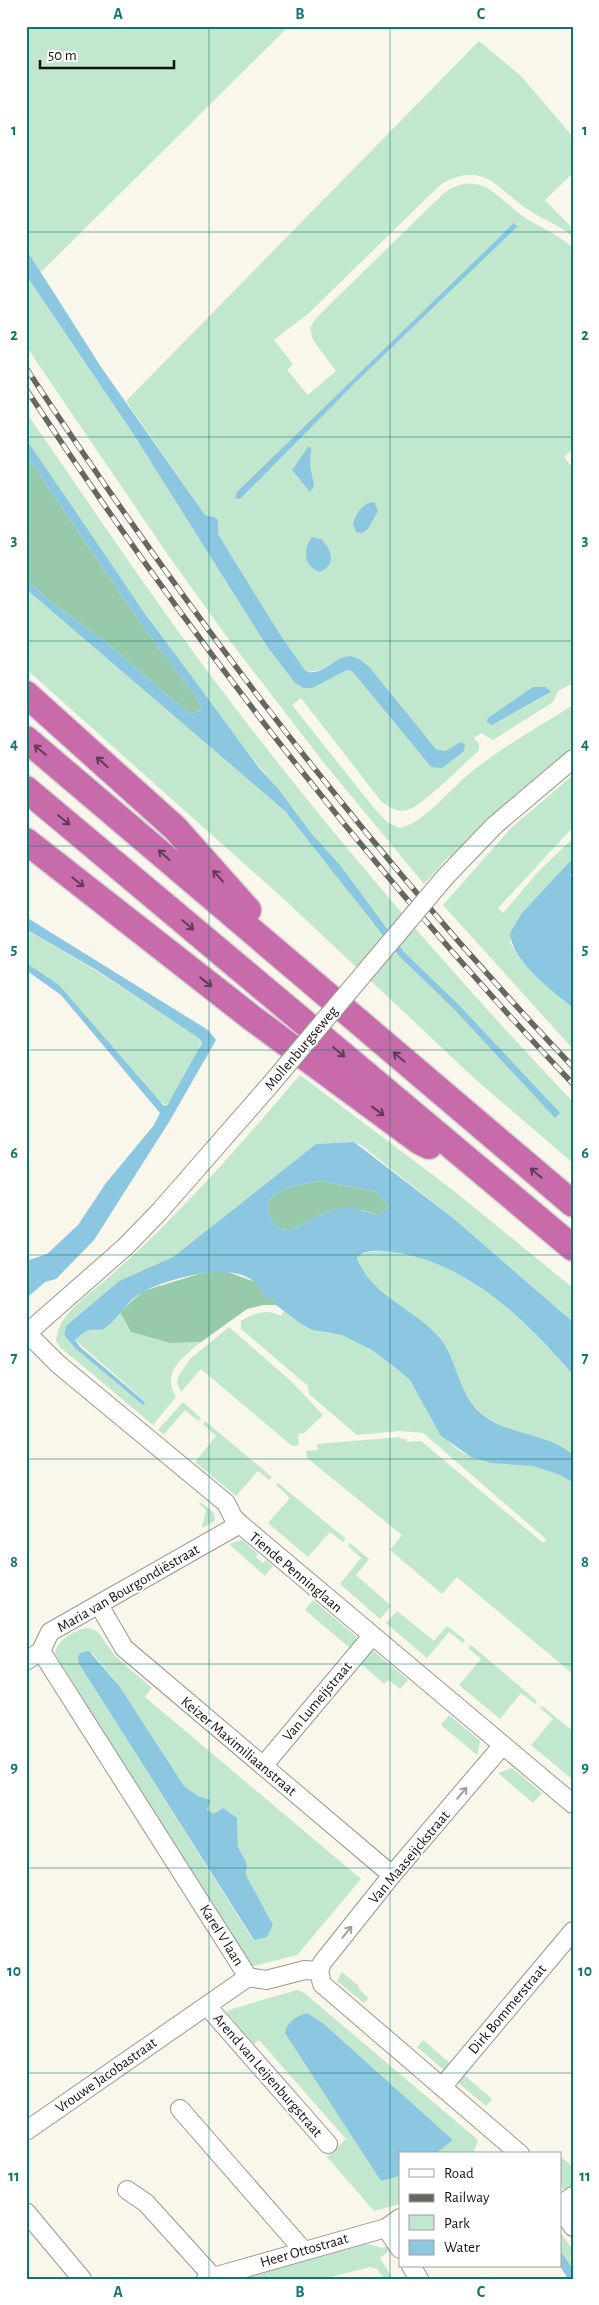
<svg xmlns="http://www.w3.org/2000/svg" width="599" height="2305" font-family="'Alegreya Sans',sans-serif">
<rect width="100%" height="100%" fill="#f9f6ec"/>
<!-- green -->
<g fill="#c1e7cf" fill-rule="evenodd">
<path d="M26,26H289L41,272L26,249Z"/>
<path d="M479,41L521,76L573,137V173L545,200L573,229V237C560,225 544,220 530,211C497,190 485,158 440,185L309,313L274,340L293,364L287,370L308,395L336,371L313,340L310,328L316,318L445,192C483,169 496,198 524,217C541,228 558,234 573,248V449L564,457L573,468V685L571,684L558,691L553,702L493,740L481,733L474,738L479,744V750C465,763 424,804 410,809C399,814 390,808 381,801L301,698L292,705L374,808L387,822L400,828C426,822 453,785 475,769C506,745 540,726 573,705V749L496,813L452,858L449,856L424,884L324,763L227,637L168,555L26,346V275L132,432L268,648L295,683L335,676L347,670L352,671L431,767L450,748L445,751L436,749L364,662L308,672L305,670L279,633L218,534V524L211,516L205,515L126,401ZM517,223L518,226L355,383L304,429ZM533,687L550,693L492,725L507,707Z"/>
<path d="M26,412C89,503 150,595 217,684C327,830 447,969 573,1102V1163L475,1079L286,901L26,669V589L285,811L334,872L374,925L379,921L340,865L311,833L203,694L96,544L26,439Z"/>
<path d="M573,775V827L498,908L503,913L539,871L573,838V858L522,913L510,942C523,969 551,988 573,1008V1049L443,905L511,828Z"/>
<path d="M26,929L98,972L202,1040L193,1063L167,1106L158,1100L59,985L26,964Z"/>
<path d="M300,1075L454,1191L573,1288V1322L453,1218L361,1145L354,1142L316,1144L173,1257L119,1281L66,1326L64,1335L76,1349L143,1405L145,1401L75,1340L84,1332L107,1326L120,1312L131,1332L170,1343L201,1342C183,1357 161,1372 176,1397L153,1425L60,1347L56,1341C58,1313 89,1295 108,1278C178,1217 241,1144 300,1075Z"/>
<path d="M387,1251C404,1253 422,1256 438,1263C491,1287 536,1332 573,1375V1674L457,1577L442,1594L390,1550L402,1535L307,1458L306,1451L318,1450L317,1444L400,1437L401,1439H406L407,1442L421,1441L543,1543L547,1540L423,1433L400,1431L357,1435L309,1394L308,1386L241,1329V1321C255,1313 267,1308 281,1316L284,1311C296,1322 311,1330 327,1333C332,1334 338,1334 343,1335C365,1343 394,1362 410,1380C435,1409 434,1446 478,1459L506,1427C473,1416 462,1389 450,1359C447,1351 443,1341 437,1335C421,1319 353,1280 358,1256L368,1252Z"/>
<path d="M229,1327L292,1382L323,1415L304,1433L298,1434L299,1445L292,1446L201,1369L181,1392L177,1382L179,1375L190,1359Z"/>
<path d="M183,1402L201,1418L198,1421L185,1410L164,1434L158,1430Z"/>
<path d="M205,1421L272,1477L269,1480L258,1471L236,1496L195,1462L216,1436L203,1424Z"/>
<path d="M278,1483L346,1539L343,1542L330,1532L308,1557L268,1523L290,1498L276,1485Z"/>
<path d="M198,1503H202L214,1513L215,1521L202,1528L206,1510Z"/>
<path d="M242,1540L258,1554L256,1557L263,1563L266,1560L273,1566L265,1576L229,1544Z"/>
<path d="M350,1543L369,1559L356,1575L391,1606L380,1619L340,1584L361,1558L348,1546Z"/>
<path d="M313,1600L358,1638L350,1648L305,1610Z"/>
<path d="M397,1611L434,1641L447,1626L465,1640L463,1643L449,1632L427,1658L386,1623Z"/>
<path d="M89,1628L98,1632L115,1656L152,1688L145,1697L361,1879L297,1955L250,1967L75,1691L77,1689L55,1654C56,1640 76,1629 89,1628ZM92,1653L120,1687L184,1786L198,1796L211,1800L207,1810L214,1815L237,1818L238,1847L247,1864L246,1875L273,1925L267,1937L253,1940L79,1664Z"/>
<path d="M471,1645L537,1701L535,1704L521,1693L500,1719L459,1685L481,1659L468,1648Z"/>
<path d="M370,1648L408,1680L400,1689L389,1680L384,1684L359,1662Z"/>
<path d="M542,1706L573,1731L572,1779L531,1745L553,1719L540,1708Z"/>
<path d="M449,1715L480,1741L477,1755L441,1725Z"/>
<path d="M512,1768L542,1793L533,1803L498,1773Z"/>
<path d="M342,1972L359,1986L358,1988L370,2000L368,1999L364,2003L337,1981Z"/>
<path d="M297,1990L303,1992L478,2140L473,2154H435L453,2140L324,2024L381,2181L400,2176V2204L374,2211L327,2157L346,2139L259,2040L254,2044L226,2012L235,2008Z"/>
<path d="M423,2040L451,2064L445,2071L417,2047Z"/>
<path d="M463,2074L492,2099L486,2106L456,2081Z"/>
<path d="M560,2156L573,2167V2185L566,2193L560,2185Z"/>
<path d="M560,2232L573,2250V2269L560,2250Z"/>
<path d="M364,2243L383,2248L387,2245L390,2250L380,2258L393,2279H384L377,2269L370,2267L323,2279H242Z"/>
</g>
<!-- forest -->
<g fill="#97caaa">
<path d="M26,455L146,631L196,697L202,707L199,711L192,713L187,712L107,643L51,602L26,579Z"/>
<path d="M322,1181L377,1192L389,1207L377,1215L362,1210H331L290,1230C276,1230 270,1220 267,1207C273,1186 304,1184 322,1181Z"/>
<path d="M223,1270L255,1282L273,1298L276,1305H263L247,1309L201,1342L170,1343L131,1332L120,1312L143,1291L199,1274Z"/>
</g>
<!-- water -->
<g fill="#8bc7e0" fill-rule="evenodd">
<path d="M514,223L518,226L355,383L240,499L235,498L237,492Z"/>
<path d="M26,249L101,367L205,515L214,517L218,520V534L279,633L305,670L308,672C334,675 341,638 370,668L436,749L445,751L461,742L465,745L464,751L442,768L431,767L352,671L347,670L312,688H304L295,683L268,648L132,432L26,275Z"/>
<path d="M26,439L146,615L260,769L279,790L311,833L340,865L404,952L458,1004L560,1113L555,1118L453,1008L400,957L285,811L26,589V579L51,602L107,643L187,712L192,713L199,711L202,707L196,697L146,631L26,455Z"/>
<path d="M308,447L311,448L310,465L314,486L310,492L292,470Z"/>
<path d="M374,502L378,511L368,529L362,533L356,532L353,523C357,513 362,503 374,502Z"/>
<path d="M312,537L321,539C332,550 337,564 320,572C303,567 303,549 312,537Z"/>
<path d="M533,687H546L551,692L492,725L487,722L488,718Z"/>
<path d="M573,858V872L570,875L573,878V1008C552,990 512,962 510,933L522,913Z"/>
<path d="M26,917L208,1030L216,1040L169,1122L94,1240L56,1279L45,1282L29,1296L26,1295V1261L47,1254L78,1225L106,1183L154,1125L160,1113L61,995L26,970V963L59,985L163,1105L167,1106L202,1043L200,1039L98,971L26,929Z"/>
<path d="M354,1142L453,1218L573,1322V1375C526,1320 467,1262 393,1252C382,1250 363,1249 357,1258C371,1296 413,1308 438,1336C458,1358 456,1393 483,1415C509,1436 548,1432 573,1455V1482L558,1474L533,1466L492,1463L471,1457L441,1436L410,1380L396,1368L372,1350L342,1335L313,1330L301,1324L276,1305L273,1298L263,1296C251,1254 173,1277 144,1291C128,1299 119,1318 105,1328C100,1331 96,1329 91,1330C84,1331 80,1336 75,1340L80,1347L145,1402L143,1405L76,1349L64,1335L66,1326L119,1281L173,1257L316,1144ZM322,1181L377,1192L389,1207L377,1215L350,1207L331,1210L290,1230C276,1230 270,1220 267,1207C273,1186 304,1184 322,1181Z"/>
<path d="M89,1651L120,1687L184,1786L198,1796L211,1800L207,1810L214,1814L223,1808L237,1818L238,1847L247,1864L246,1875L273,1925L267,1937L254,1940L79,1664L78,1657L80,1653Z"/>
<path d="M307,2013L324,2024L453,2140L435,2154H400V2176L381,2181L285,2033C287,2021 297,2016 307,2013Z"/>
<path d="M560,2250L573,2269V2279H568L560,2266Z"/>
</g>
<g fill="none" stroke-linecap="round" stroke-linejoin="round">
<!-- minor casing -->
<g stroke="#9b988f" stroke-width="20">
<g id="minor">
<path d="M446,876L495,825L573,759"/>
<path d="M26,1332L58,1364L226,1503L233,1517L240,1524L573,1804"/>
<path d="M26,1334L125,1247L159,1212L270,1085"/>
<path d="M99,1605L124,1648L392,1875"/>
<path d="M41,1651L248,1977L266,1980L305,1970L319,1971L322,1984L520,2154"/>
<path d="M26,1661L41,1651L50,1632L240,1524"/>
<path d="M263,1766L372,1636"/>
<path d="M319,1971L322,1963L392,1875L502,1746"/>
<path d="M207,2006L328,2144"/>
<path d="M442,2087L573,1931"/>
<path d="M180,2109L303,2250"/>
<path d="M26,2131L248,1977"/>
<path d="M127,2190L146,2203L213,2277"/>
<path d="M560,2205L573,2196"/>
<path d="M560,2208L573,2227"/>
<path d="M26,2212L82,2279"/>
<path d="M386,2228L400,2249"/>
<path d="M411,2266L419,2279"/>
<path d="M206,2279L386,2228L400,2218"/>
</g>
</g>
<!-- highway casing -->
<g stroke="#d5d4d4" stroke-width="29">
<g id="highway">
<path d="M26,694L175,828L248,910"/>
<path d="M26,739L573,1204"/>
<path d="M26,789L573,1248"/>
<path d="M26,841L252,1018L419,1141L429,1146"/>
</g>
</g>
<!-- minor -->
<use href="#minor" stroke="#fff" stroke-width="18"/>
<!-- highway -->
<use href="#highway" stroke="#c76bab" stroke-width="26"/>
<!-- rail casing -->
<g stroke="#686661" stroke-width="5.5">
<g id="rail">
<path d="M26,368C191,618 367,850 573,1067"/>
<path d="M26,389C188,636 369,869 573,1084"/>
</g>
</g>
<!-- rail -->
<use href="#rail" stroke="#fff" stroke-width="4" stroke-dasharray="11" stroke-linecap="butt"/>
<!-- minor-bridge casing -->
<g stroke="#9b988f" stroke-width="20" stroke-linecap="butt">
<path id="minor-bridge" d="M270,1085L446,876"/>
</g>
<!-- minor-bridge -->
<use href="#minor-bridge" stroke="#fff" stroke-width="18"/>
</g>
<!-- one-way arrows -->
<defs><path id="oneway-shaft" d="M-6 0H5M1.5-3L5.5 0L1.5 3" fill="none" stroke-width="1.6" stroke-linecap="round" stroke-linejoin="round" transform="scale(1.25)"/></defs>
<g stroke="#643a55">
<use href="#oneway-shaft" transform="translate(40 750) rotate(-140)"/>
<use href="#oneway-shaft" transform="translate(102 762) rotate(-138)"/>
<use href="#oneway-shaft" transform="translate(64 820) rotate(40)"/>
<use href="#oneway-shaft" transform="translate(164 855) rotate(-139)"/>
<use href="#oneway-shaft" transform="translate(218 876) rotate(-132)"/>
<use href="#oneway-shaft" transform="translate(78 882) rotate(39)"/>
<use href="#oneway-shaft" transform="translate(188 925) rotate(40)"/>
<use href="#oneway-shaft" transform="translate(206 982) rotate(38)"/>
<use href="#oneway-shaft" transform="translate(339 1052) rotate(40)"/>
<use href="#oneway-shaft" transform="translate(399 1057) rotate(-140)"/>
<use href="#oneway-shaft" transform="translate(378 1111) rotate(36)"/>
<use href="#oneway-shaft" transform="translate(536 1173) rotate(-140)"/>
</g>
<g stroke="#a1a09f">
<use href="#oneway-shaft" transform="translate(462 1793) rotate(-50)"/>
<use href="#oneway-shaft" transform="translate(347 1932) rotate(-51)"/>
</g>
<!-- grid -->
<path fill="none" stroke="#0f766e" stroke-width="1" stroke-opacity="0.55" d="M209,26V2279M390,26V2279M26,232H573M26,437H573M26,641H573M26,846H573M26,1050H573M26,1255H573M26,1459H573M26,1664H573M26,1868H573M26,2073H573"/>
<g text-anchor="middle" stroke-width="4" stroke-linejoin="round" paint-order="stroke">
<!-- street labels -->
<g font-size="15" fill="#13120f" stroke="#fff">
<text transform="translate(301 1048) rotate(-50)" y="5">Mollenburgseweg</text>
<text transform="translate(296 1572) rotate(40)" y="5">Tiende Penninglaan</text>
<text transform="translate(128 1588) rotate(-30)" y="5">Maria van Bourgondiëstraat</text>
<text transform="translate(317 1701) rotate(-50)" y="5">Van Lumeijstraat</text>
<text transform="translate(239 1746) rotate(40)" y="5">Keizer Maximiliaanstraat</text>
<text transform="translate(409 1857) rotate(-50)" y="5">Van Maaseijckstraat</text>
<text transform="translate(222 1935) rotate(58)" y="5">Karel V laan</text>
<text transform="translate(507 2009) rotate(-50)" y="5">Dirk Bommerstraat</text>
<text transform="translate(106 2075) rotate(-35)" y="5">Vrouwe Jacobastraat</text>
<text transform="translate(268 2075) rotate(49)" y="5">Arend van Leijenburgstraat</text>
<text transform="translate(304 2250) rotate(-16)" y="5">Heer Ottostraat</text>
</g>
</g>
<!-- border -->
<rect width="599" height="2305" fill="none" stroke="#ffffff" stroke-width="55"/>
<!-- legend -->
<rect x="399" y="2152" width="162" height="115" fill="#ffffff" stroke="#a1a09f"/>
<rect x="409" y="2169" width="25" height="8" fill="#ffffff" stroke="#a1a09f"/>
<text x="444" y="2178" font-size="15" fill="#13120f">Road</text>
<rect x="409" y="2194" width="25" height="8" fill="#686661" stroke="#a1a09f"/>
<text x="444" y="2202" font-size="15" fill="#13120f">Railway</text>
<rect x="409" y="2215" width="25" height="15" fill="#c1e7cf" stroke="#a1a09f"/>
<text x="444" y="2228" font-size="15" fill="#13120f">Park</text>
<rect x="409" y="2240" width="25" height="15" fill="#8bc7e0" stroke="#a1a09f"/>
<text x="444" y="2252" font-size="15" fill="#13120f">Water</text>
<!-- scale -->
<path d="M40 60v8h134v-8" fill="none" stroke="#13120f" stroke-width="2.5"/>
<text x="48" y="60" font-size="15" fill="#13120f" stroke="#ffffff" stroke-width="4" paint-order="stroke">50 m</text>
<rect x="28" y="28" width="544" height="2250" fill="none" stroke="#0f766e" stroke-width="2"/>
<g font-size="16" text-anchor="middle" font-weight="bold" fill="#0f766e">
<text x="118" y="19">A</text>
<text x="300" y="19">B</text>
<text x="481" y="19">C</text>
<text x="14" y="135">1</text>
<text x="585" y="135">1</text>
<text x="14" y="340">2</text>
<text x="585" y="340">2</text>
<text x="14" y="545">3</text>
<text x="585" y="545">3</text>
<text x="14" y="749">4</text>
<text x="585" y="749">4</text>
<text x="14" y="954">5</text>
<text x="585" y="954">5</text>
<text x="14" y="1158">6</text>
<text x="585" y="1158">6</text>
<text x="14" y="1363">7</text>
<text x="585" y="1363">7</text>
<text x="14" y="1567">8</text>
<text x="585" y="1567">8</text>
<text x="14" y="1772">9</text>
<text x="585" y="1772">9</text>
<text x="14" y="1976">10</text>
<text x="585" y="1976">10</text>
<text x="14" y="2181">11</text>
<text x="585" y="2181">11</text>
<text x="118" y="2297">A</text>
<text x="300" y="2297">B</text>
<text x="481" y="2297">C</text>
</g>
</svg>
